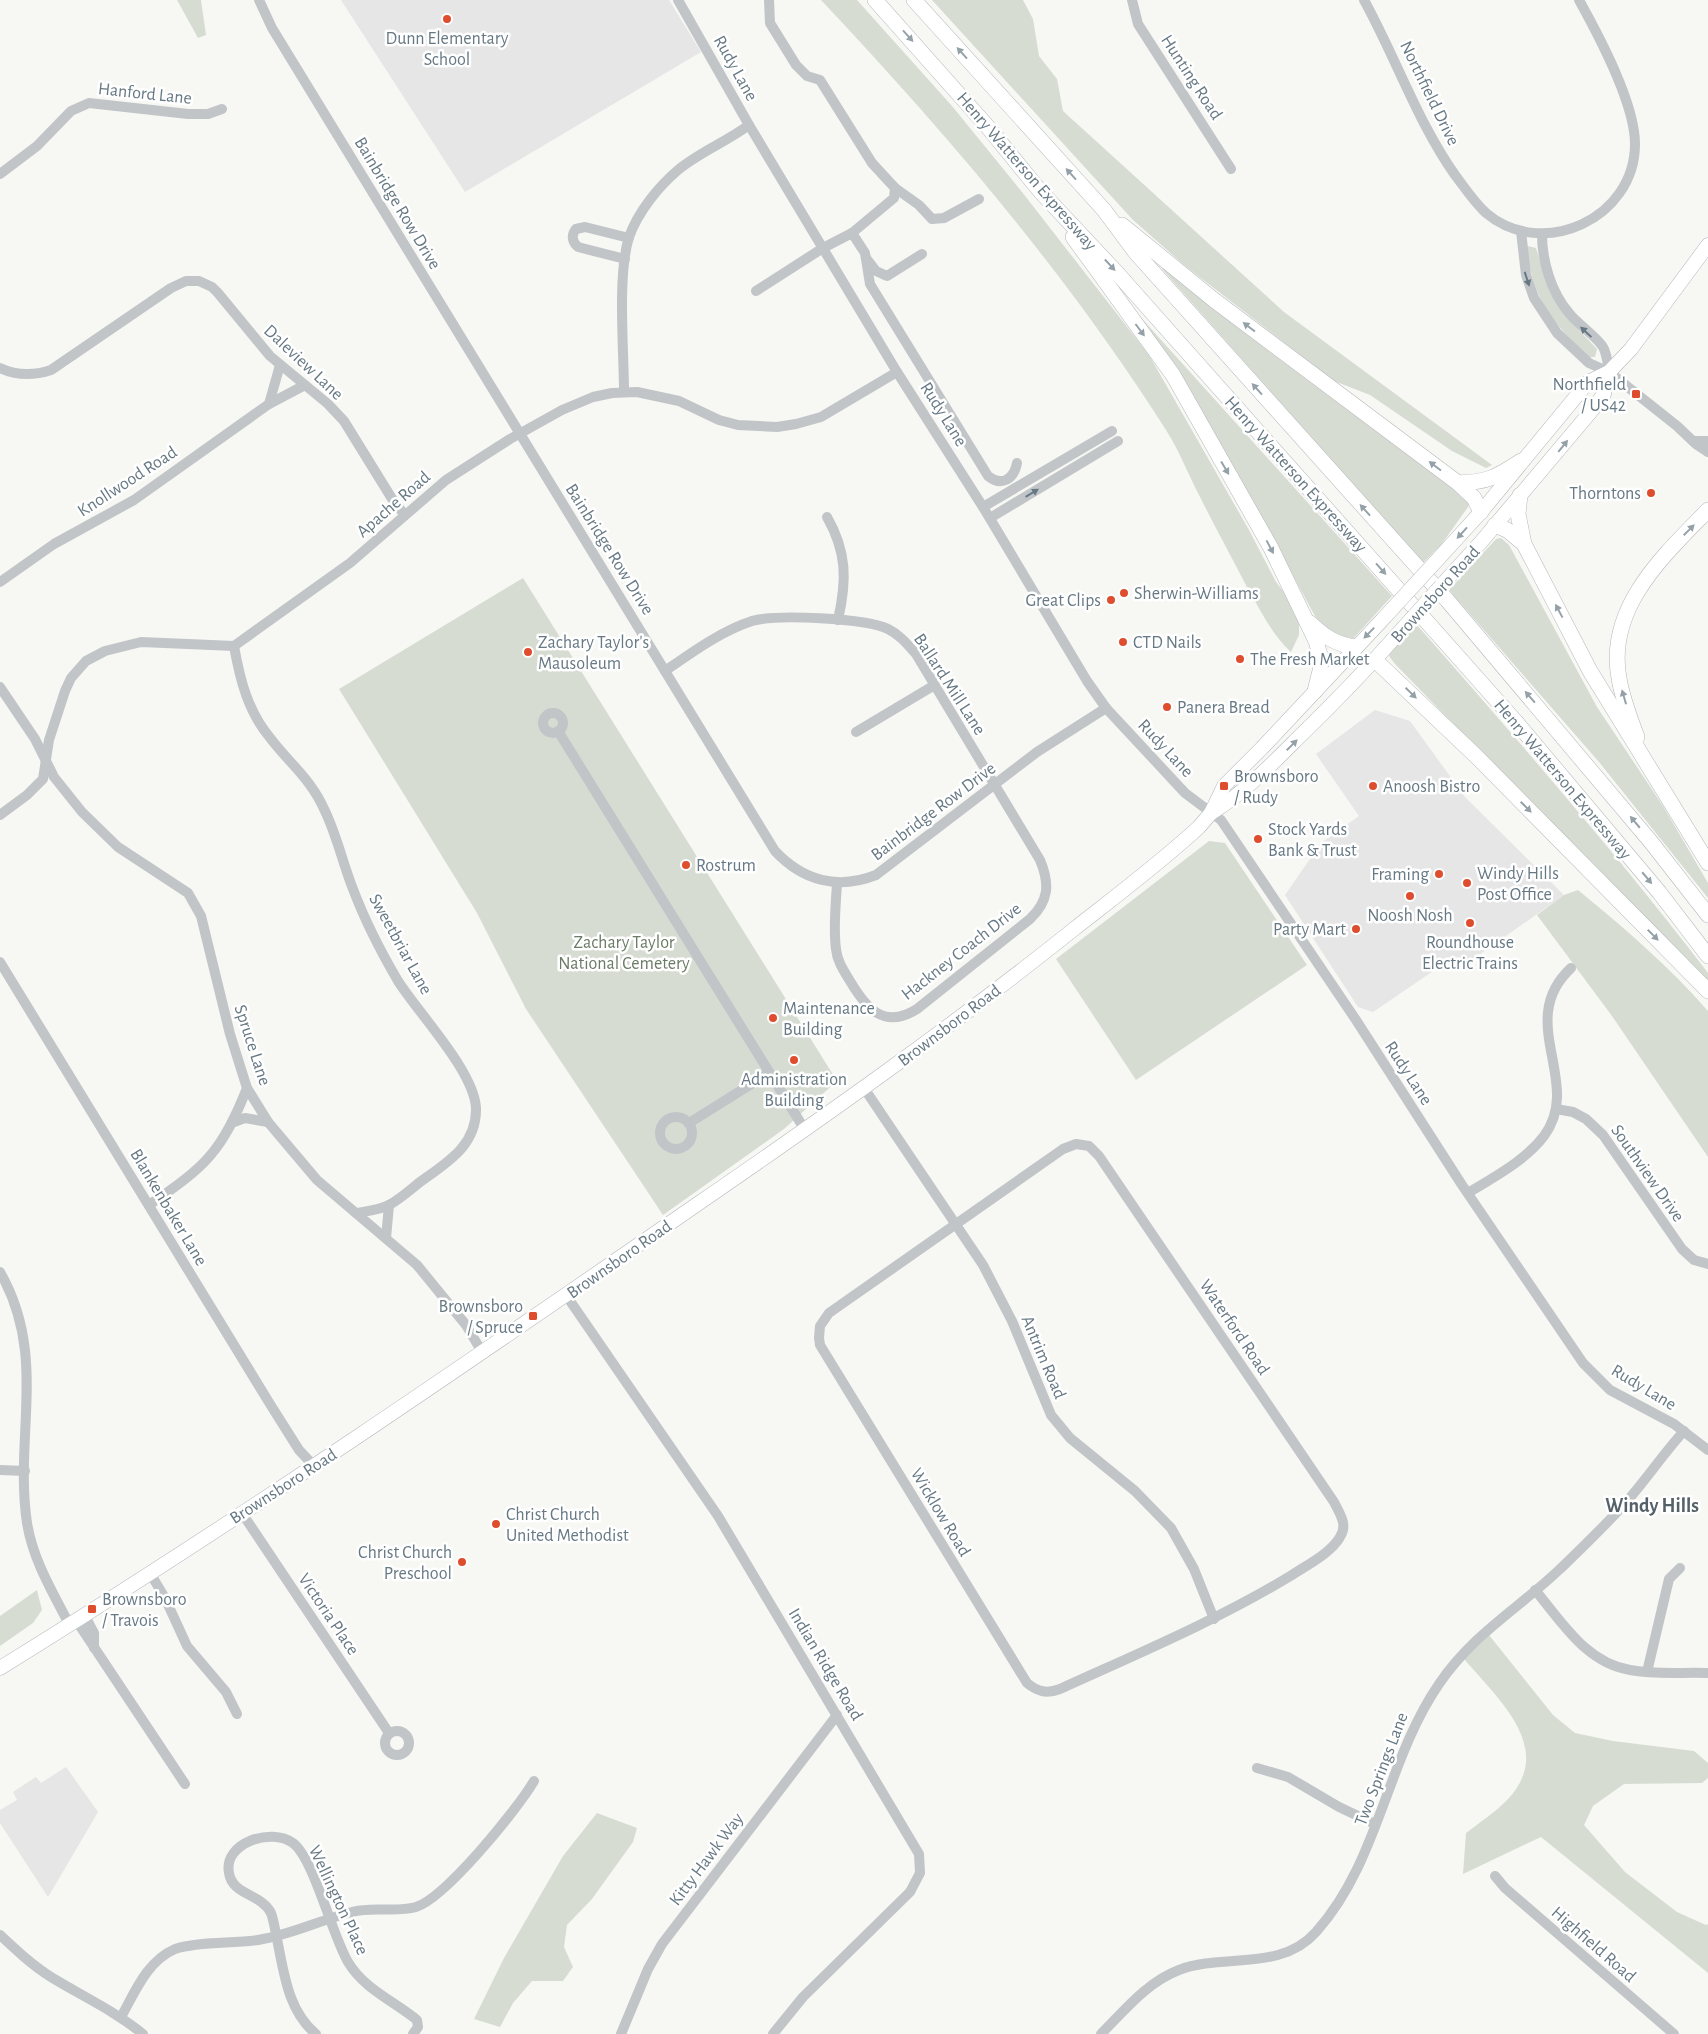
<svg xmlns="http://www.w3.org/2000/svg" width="1708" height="2034" font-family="'Alegreya Sans',sans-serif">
<rect width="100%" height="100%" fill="#f7f7f4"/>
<!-- built -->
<g fill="#e5e6e5">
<path d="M341,0H669L701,52L465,192Z"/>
<path d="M1375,710L1410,721L1465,797L1564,895L1459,969L1445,963L1373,1012L1358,1007L1285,895L1321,843L1359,816L1316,754Z"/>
<path d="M66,1767L98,1812L48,1897L0,1823V1810L17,1800L13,1792L36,1777L41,1783Z"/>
</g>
<!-- green -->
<g fill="#d7dcd3">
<path d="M177,0H201L206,35L198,38Z"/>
<path d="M821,0H857L952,106L1022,192L1149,355L1249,530L1276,582L1299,611V635L1291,652C1272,635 1261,611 1248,589C1232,558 1215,527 1199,495C1188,474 1179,450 1166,430C1067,274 947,134 821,0Z"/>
<path d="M932,0H1023L1033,19L1039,56L1057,79L1063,111L1284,312L1492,465L1486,468L1452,451L1370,395L1334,381L1184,265L1133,220Z"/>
<path d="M1528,246L1536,248L1546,280L1570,321L1597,349L1595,357H1589C1550,320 1535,303 1526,248Z"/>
<path d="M1164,267L1465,494L1469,504L1468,507L1441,545L1423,563L1162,269Z"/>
<path d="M1126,301L1392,596L1351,641C1339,637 1324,629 1316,618L1260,515Z"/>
<path d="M1501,538L1509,545L1597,707L1663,806L1708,883V898L1599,762L1449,590L1496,539Z"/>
<path d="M523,578L837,1081L784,1129L663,1215L526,1009L477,913L339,689Z"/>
<path d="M1417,625C1517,739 1616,853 1708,973V985L1395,664L1389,656L1391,651Z"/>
<path d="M1209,841L1225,843L1307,965L1136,1080L1056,959Z"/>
<path d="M1578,890C1624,928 1669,966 1708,1011V1157L1612,1016L1537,915L1564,895Z"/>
<path d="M37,1590L42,1610L33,1623L0,1646V1616Z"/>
<path d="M1489,1635L1553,1715L1575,1733L1613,1741L1694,1751L1708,1763V1778L1702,1783L1624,1784L1593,1806L1584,1825L1625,1872L1677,1912L1706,1925L1708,1924V1973L1541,1837L1463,1874L1466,1833C1480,1822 1496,1812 1508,1799C1556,1748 1497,1698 1464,1659Z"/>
<path d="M597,1813L637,1828L633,1842L592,1899L567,1925L564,1947L573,1967L563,1981H532L513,2003L500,2027L474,2019L504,1958L563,1856Z"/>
</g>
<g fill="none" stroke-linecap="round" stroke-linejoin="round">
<!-- major casing -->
<g stroke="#b2b7bb" stroke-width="15">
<g id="major">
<path d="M1439,558L1481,512L1588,382L1609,372L1631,349L1708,245"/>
<path d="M1441,586L1481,542L1593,409L1604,394L1609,372"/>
<path d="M1211,813C1244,793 1271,765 1298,738C1332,705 1365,671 1397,635"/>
<path d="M0,1668C238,1521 469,1362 699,1203C827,1115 953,1026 1074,929C1116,896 1160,863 1199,827L1211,813L1224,786L1262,748L1383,619"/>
</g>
</g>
<!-- highway casing -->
<g stroke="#b4b8bb" stroke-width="16">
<g id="highway">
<path d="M875,0L987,126L1040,191L1117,273L1516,722L1659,892L1708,956"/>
<path d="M914,0L1104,210L1136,253L1447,600L1651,842L1708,915"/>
<path d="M1122,225L1214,300L1458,483L1474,498L1481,512"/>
<path d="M1073,237L1173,375L1271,548L1316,641L1321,658L1320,671L1315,691"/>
<path d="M1458,483C1489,482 1496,477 1521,461"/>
<path d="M1520,495L1518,514L1524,544L1590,671L1708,863"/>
<path d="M1495,525L1507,530L1524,544"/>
<path d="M1310,623C1324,636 1336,645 1356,647"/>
<path d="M1375,660L1477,757L1708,991"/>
<path d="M1637,737C1630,718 1622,698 1619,678C1606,608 1663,556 1708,510"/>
</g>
</g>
<!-- minor -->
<g stroke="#c1c5c8" stroke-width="10">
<path d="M259,0L272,28L775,851C803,881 838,890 876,875L1037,752L1106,708"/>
<path d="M678,0L749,125L897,372L983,507L1087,681L1106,708L1185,793L1221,820L1356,1020L1462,1185L1583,1363L1610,1390L1674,1424L1708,1450"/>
<path d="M1132,0L1138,24L1231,169"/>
<path d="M1364,0C1396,58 1417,121 1455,175C1465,188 1474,202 1486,213C1543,261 1635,218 1635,144C1635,103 1599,36 1579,0"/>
<path d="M0,174L37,146L71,111L89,103L188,114H208L222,109"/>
<path d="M895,188L919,205L932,219L944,218L979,199"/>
<path d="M1521,231L1526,275L1534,298L1557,333L1589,363L1609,372L1677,426L1696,444L1708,452"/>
<path d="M852,233L865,253L870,284L988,476C1002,487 1014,479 1017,463"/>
<path d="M1542,234C1542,261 1551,292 1569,313C1577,324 1600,339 1604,349C1607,356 1608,365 1609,372"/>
<path d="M866,258L876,271L887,276L922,254"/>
<path d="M625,259L578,247C572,242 571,235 576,229L585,227L629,238"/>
<path d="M756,291L823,248L852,233L894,198L895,188L872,163L820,80L807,76L796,65L770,23L769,0"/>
<path d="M0,368C17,376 33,376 51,370L171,288L186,281H199L212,287L218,293L270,356L328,404L344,421L394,502L405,515"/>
<path d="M624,392C624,350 617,276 629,237C638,212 658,187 678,170C700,152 726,142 749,125"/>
<path d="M269,404L280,365"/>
<path d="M1693,441H1708"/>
<path d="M983,507L1112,431"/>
<path d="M827,517C847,552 847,580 838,620"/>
<path d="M990,518L1118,441"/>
<path d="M0,582L54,544L134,500L269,404L305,385"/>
<path d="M234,646C240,680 248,712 271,739C291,765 311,779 325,811C337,836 343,864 353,889C365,921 381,952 398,981C419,1014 474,1071 476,1108C477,1146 446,1163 420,1182C410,1190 400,1199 389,1205C379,1210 367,1211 356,1213"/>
<path d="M665,671C691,653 721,631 752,621C775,614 866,618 888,629C900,635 907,644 916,654L1040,860C1050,884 1049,901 1030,919L917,1009C884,1030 866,1008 850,981C844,971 837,961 836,949C833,927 836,904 837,883"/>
<path d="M0,687L35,739L54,777L82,812L118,847L188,893L201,916L230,1034L247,1088L268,1122L317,1180L417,1265L466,1325L482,1352"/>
<circle cx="553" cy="723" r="10"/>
<path d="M558,731L805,1130"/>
<path d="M856,732L933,686"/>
<path d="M0,815L27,795L43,779L49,740L65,691L71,678L86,661L105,651L141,642L234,646L350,563L446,480L510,439L562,410L593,397L612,393L637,392L679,401L719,420L738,425L777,427L796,424L821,417L897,372"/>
<path d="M0,962L270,1404L299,1450L314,1466"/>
<path d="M864,1088L983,1265L1012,1321L1051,1415L1070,1438L1135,1491L1171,1528L1194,1569L1214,1619"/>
<path d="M1556,1109L1573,1112L1586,1119L1603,1135L1682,1249L1694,1260L1708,1264"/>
<circle cx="676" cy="1133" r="16"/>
<path d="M234,1122L245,1118L268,1122"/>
<path d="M689,1123L769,1073"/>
<path d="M1076,1144L1089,1146L1099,1156L1334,1502C1340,1514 1348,1525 1340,1537C1331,1553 1307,1565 1292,1575C1218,1620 1139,1653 1060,1689C1047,1694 1038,1692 1027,1683L820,1345L819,1338L820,1326L829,1313L1063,1149Z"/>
<path d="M1468,1193C1494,1177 1526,1160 1544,1136C1584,1082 1514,1021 1571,968"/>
<path d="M149,1205C205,1167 222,1152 247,1088"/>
<path d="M386,1238L389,1205"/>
<path d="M0,1272C48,1356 14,1435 27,1523C33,1560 52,1591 69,1624"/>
<path d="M566,1295L718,1516L919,1854L920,1873L910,1892L803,1997L773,2034"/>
<path d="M0,1470L25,1471"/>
<path d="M242,1513L389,1733"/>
<path d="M150,1573L165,1598L187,1646L226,1692L237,1714"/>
<path d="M1535,1590C1562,1622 1586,1663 1630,1670C1656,1675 1682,1672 1708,1673"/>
<path d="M84,1614L94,1633V1648"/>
<path d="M76,1620L185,1784"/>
<path d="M1647,1672L1669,1579L1680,1568"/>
<circle cx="397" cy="1743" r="12"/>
<path d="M1257,1768L1288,1777L1339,1807L1375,1824"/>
<path d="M1495,1876L1505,1888L1674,2034"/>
<path d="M0,1935C16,1950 32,1965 51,1977C82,1996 115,2011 143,2034"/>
<path d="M121,2017C135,1992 147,1961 175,1949C201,1941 231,1944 258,1940C291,1935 320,1920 352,1912C373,1906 395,1913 416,1907C445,1898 517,1810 534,1781"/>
<path d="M316,2034C288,2011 284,1973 277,1939C275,1930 274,1921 271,1913C262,1894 232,1895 229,1873C223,1843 271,1827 293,1843C314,1859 332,1935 348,1962C364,1989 394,2001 417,2020L418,2027L413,2034"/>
<path d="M621,2034L648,1969L662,1944L837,1715"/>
<path d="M1101,2034C1124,2011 1147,1982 1179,1970C1223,1953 1281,1972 1316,1932C1379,1862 1386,1761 1439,1684C1473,1634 1518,1609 1560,1569C1584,1546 1607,1524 1628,1500C1648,1477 1664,1453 1684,1431"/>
</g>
<!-- major -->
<use href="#major" stroke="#fff" stroke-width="14"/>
<!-- highway -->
<use href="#highway" stroke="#fff" stroke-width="15"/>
<!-- major-bridge casing -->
<g stroke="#b2b7bb" stroke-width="15" stroke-linecap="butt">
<g id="major-bridge">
<path d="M1383,619L1439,558"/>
<path d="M1397,635L1441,586"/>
</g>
</g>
<!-- major-bridge -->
<use href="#major-bridge" stroke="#fff" stroke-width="14"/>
</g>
<!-- one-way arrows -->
<defs><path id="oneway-solid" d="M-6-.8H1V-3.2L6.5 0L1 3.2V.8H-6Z" transform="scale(1.25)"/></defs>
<g fill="#95a1a9">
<use href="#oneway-solid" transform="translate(908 36) rotate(48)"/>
<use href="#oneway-solid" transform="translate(962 53) rotate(-132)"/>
<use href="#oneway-solid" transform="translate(1071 174) rotate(-132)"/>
<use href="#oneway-solid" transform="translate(1110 265) rotate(47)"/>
<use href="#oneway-solid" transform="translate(1249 327) rotate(-143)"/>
<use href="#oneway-solid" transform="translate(1140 330) rotate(53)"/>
<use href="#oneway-solid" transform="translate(1257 389) rotate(-132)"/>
<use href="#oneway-solid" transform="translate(1563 446) rotate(-51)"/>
<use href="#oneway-solid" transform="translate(1435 466) rotate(-143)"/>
<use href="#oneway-solid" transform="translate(1225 468) rotate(59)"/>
<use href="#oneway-solid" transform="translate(1365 510) rotate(-132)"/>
<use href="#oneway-solid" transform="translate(1689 530) rotate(-45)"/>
<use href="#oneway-solid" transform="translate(1462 533) rotate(132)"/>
<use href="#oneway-solid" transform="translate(1270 547) rotate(62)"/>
<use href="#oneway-solid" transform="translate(1381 569) rotate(48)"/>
<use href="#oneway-solid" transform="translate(1559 611) rotate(-118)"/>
<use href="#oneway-solid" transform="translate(1369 633) rotate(134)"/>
<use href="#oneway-solid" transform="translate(1411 693) rotate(44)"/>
<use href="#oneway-solid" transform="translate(1530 697) rotate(-131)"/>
<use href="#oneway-solid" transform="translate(1624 697) rotate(-106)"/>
<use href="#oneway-solid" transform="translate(1292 745) rotate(-45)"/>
<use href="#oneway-solid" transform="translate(1526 807) rotate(45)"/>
<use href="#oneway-solid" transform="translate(1635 822) rotate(-130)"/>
<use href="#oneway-solid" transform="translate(1647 878) rotate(50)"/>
<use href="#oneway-solid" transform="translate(1653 935) rotate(45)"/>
</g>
<g fill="#677984">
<use href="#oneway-solid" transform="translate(1527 279) rotate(72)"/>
<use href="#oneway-solid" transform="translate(1586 332) rotate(-137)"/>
<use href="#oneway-solid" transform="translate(1032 493) rotate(-31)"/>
</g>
<!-- markers -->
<g fill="#dd4d2e" stroke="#fff" stroke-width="2">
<circle cx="447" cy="19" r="5"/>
<rect x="1631" y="389" width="10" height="10" rx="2.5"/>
<circle cx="1651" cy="493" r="5"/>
<circle cx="1124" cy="593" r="5"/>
<circle cx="1111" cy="600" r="5"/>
<circle cx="1123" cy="642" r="5"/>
<circle cx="528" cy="652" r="5"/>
<circle cx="1240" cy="659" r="5"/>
<circle cx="1167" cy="707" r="5"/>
<rect x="1219" y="781" width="10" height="10" rx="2.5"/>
<circle cx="1373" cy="786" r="5"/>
<circle cx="1258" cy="839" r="5"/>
<circle cx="686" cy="865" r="5"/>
<circle cx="1439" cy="874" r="5"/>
<circle cx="1467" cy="883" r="5"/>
<circle cx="1410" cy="896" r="5"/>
<circle cx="1470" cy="923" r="5"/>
<circle cx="1356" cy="929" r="5"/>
<circle cx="773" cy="1018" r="5"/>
<circle cx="794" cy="1060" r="5"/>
<rect x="528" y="1311" width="10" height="10" rx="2.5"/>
<circle cx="496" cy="1524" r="5"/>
<circle cx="462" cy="1562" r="5"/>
<rect x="87" y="1604" width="10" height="10" rx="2.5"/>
</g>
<g text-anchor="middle" stroke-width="5" stroke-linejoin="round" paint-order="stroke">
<!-- poi labels -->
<g font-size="18" fill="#677984" stroke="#fff" text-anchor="start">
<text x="447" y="44" text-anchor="middle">Dunn Elementary<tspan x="447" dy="21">School</tspan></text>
<text x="1626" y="390" text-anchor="end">Northfield<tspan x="1626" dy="21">/ US42</tspan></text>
<text x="1641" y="499" text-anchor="end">Thorntons</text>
<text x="1134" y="599">Sherwin-Williams</text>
<text x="1101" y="606" text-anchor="end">Great Clips</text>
<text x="538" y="648">Zachary Taylor's<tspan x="538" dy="21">Mausoleum</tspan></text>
<text x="1133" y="648">CTD Nails</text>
<text x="1250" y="665">The Fresh Market</text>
<text x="1177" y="713">Panera Bread</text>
<text x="1234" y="782">Brownsboro<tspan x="1234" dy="21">/ Rudy</tspan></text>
<text x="1383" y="792">Anoosh Bistro</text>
<text x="1268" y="835">Stock Yards<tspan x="1268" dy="21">Bank &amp; Trust</tspan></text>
<text x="696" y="871">Rostrum</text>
<text x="1477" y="879">Windy Hills<tspan x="1477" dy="21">Post Office</tspan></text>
<text x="1429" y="880" text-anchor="end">Framing</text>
<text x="1410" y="921" text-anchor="middle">Noosh Nosh</text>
<text x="1346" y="935" text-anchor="end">Party Mart</text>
<text x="1470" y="948" text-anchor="middle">Roundhouse<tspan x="1470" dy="21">Electric Trains</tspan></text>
<text x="783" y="1014">Maintenance<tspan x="783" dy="21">Building</tspan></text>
<text x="794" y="1085" text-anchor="middle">Administration<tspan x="794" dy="21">Building</tspan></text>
<text x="523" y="1312" text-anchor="end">Brownsboro<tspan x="523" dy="21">/ Spruce</tspan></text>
<text x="506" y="1520">Christ Church<tspan x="506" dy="21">United Methodist</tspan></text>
<text x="452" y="1558" text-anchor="end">Christ Church<tspan x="452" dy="21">Preschool</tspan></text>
<text x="102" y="1605">Brownsboro<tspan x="102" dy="21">/ Travois</tspan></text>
</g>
<!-- street labels -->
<g font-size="18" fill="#677984" stroke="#fff">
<text transform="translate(736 68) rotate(61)" y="6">Rudy Lane</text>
<text transform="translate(1192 77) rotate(57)" y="6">Hunting Road</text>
<text transform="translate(145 93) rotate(6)" y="6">Hanford Lane</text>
<text transform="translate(1430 93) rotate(64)" y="6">Northfield Drive</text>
<text transform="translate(1027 171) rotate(49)" y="6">Henry Watterson Expressway</text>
<text transform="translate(398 203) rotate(59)" y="6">Bainbridge Row Drive</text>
<text transform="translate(304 362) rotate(43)" y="6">Daleview Lane</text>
<text transform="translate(944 414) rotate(58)" y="6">Rudy Lane</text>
<text transform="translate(1296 474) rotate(48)" y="6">Henry Watterson Expressway</text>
<text transform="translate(127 481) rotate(-33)" y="6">Knollwood Road</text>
<text transform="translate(393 504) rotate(-41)" y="6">Apache Road</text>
<text transform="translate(610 549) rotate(58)" y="6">Bainbridge Row Drive</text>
<text transform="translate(1435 594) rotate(-48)" y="6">Brownsboro Road</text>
<text transform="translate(950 684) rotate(57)" y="6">Ballard Mill Lane</text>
<text transform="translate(1166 748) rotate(47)" y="6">Rudy Lane</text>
<text transform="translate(1563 779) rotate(50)" y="6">Henry Watterson Expressway</text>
<text transform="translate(933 811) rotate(-37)" y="6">Bainbridge Row Drive</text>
<text transform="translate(401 944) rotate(61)" y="6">Sweetbriar Lane</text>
<text transform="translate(961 951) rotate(-38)" y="6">Hackney Coach Drive</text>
<text transform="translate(949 1025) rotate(-37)" y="6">Brownsboro Road</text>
<text transform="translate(253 1045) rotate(72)" y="6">Spruce Lane</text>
<text transform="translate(1409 1073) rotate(57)" y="6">Rudy Lane</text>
<text transform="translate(1648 1173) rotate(55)" y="6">Southview Drive</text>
<text transform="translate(169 1207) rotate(59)" y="6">Blankenbaker Lane</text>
<text transform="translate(619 1259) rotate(-35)" y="6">Brownsboro Road</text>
<text transform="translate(1235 1327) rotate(56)" y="6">Waterford Road</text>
<text transform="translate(1044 1357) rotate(67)" y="6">Antrim Road</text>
<text transform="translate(1644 1387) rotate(31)" y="6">Rudy Lane</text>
<text transform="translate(283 1486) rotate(-33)" y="6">Brownsboro Road</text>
<text transform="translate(941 1512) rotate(59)" y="6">Wicklow Road</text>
<text transform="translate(329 1614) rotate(56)" y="6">Victoria Place</text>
<text transform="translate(826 1664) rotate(59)" y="6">Indian Ridge Road</text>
<text transform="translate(1381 1769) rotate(-69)" y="6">Two Springs Lane</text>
<text transform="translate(706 1859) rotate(-53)" y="6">Kitty Hawk Way</text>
<text transform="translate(339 1900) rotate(65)" y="6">Wellington Place</text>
<text transform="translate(1594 1944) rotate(41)" y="6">Highfield Road</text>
</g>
<!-- park labels -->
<g font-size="18" fill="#6b7b66" stroke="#fff">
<text x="624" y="948">Zachary Taylor<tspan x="624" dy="21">National Cemetery</tspan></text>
</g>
<!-- quarter labels -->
<g font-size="20" font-weight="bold" fill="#556169" stroke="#fff">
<text x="1652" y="1512">Windy Hills</text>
</g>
</g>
</svg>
